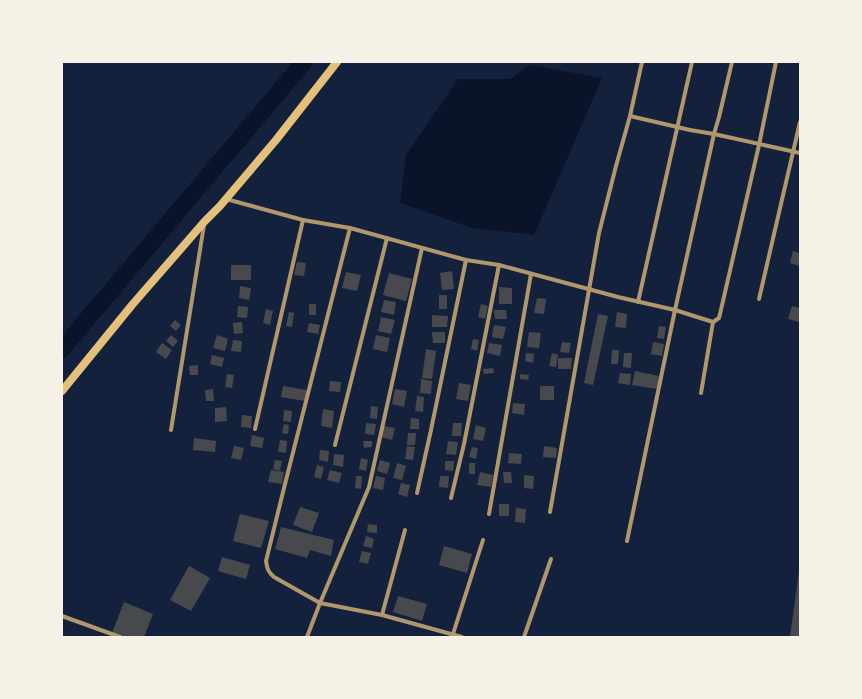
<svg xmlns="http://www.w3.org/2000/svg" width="862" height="699" font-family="'Open Sans',sans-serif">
<rect width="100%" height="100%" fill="#14213d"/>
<!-- water -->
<path fill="#0b132b" d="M530,65L602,78L534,235L472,228L400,203L406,155L458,79H510Z"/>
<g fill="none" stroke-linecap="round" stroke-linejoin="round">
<!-- canal -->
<path stroke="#0b132b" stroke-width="17" d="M62,349L304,62"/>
</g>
<!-- building -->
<g fill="#48494c">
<path d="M793,251L800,253V266L790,263Z"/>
<path d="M297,262L306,263L304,276L294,275Z"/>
<rect x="231" y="265" width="20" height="15"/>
<path d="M452,271L454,289L442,290L440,273Z"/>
<path d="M346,272L361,275L357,291L342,288Z"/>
<path d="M389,273L412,279L406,301L383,295Z"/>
<path d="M240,286L251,288L249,300L239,298Z"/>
<path d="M499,287L512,288V304H499Z"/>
<rect x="439" y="295" width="8" height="14"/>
<path d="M537,298L546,299L544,314L534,313Z"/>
<path d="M384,300L396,302L394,315L381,312Z"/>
<rect x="309" y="304" width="7" height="11"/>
<path d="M481,304L488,306L485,319L478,317Z"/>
<path d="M238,306L248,307L247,318L237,317Z"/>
<path d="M792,306L800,308V318L799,322L788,319Z"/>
<path d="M266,309L273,311L270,325L263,323Z"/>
<path d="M494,310H506L507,319H495Z"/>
<path d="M289,312L294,313L292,327L286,326Z"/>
<path d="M617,312L627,314L626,328L615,327Z"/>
<path d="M598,314L608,316L593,385L584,383Z"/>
<path d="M432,315L448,316L447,327H432Z"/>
<path d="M381,317L395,320L391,334L378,331Z"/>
<path d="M175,320L181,325L176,331L170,326Z"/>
<path d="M242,322L243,333L234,334L233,323Z"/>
<path d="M309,323L320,325L318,334L307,332Z"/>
<path d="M494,325L506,327L503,339L492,337Z"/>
<path d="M659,326L666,327L664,339L657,338Z"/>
<path d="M432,332H445V343H433Z"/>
<path d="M529,332L541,333L539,348L527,347Z"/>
<path d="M171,335L178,341L173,347L166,341Z"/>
<path d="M217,335L228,339L225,351L213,348Z"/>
<path d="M376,335L390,338L387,352L373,349Z"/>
<path d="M473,339L479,340L477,351L471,349Z"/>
<path d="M233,340L242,341L241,352L231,351Z"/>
<path d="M562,342L571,343L569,353L560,352Z"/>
<path d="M653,342L664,344L662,356L651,354Z"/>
<path d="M162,343L172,350L166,359L156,352Z"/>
<path d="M489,343L502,345L500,356L487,353Z"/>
<path d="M426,349L436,351L432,379L422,378Z"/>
<path d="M612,350H619L618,364H611Z"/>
<path d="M526,353L534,354L533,363L525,361Z"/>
<path d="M552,353L558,355L556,367L549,366Z"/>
<path d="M624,353H632L631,368L623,367Z"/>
<path d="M212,355L224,358L222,367L210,364Z"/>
<path d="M558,358H572L571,369H558Z"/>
<path d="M198,365V375H190L189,366Z"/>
<path d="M493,368L494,373L484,374L483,369Z"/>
<path d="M635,371L659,376L657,389L632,385Z"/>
<path d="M620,373L631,374L630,385L618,383Z"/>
<path d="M227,374L234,375L232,388L225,387Z"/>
<path d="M520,374L529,375L528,380L520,379Z"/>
<path d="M421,379L432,381L431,394L420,393Z"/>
<path d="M330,381L341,382L340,392L329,391Z"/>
<path d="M459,383L471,385L468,401L456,399Z"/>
<path d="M283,386L307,390L305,401L281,397Z"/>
<rect x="540" y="386" width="14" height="14"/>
<path d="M213,389L214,401H206L205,390Z"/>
<path d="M395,389L407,391L404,407L392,404Z"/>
<path d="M417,396L424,397L423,412L415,411Z"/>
<path d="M513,403L525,404L524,415L512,413Z"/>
<path d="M371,406L378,407L377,419L370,418Z"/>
<path d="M226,407L227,421L215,422V408Z"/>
<path d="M323,409L334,411L332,428L321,426Z"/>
<path d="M284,410L292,411L291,422L283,421Z"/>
<path d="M242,415L252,416L251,428L241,427Z"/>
<path d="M411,418L419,419V429H410Z"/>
<path d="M366,423L376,424L374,435L365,434Z"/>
<path d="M453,423H462L461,436H452Z"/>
<path d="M284,424L289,425L288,434L282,433Z"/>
<path d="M476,425L486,428L483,441L473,439Z"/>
<path d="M384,426L395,428L392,440L381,437Z"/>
<path d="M408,433H416L415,445H407Z"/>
<path d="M252,435L264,438L262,448L250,446Z"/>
<path d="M194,438L216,441L215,452L193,450Z"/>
<path d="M280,440L287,441L286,453L278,452Z"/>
<path d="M363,441H372V447L364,448Z"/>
<path d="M448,441L458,442L456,455L446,454Z"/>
<path d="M234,446L244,448L241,460L231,458Z"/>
<path d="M407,446L415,447L413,460L405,459Z"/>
<path d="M544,446L557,448L556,458L543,457Z"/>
<path d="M472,447L478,448L476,459L469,457Z"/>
<path d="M320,450L329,451L328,462L319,460Z"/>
<path d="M509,453L522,454L521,464L508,463Z"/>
<path d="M334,454L344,455L343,467L333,465Z"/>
<path d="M361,458L368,460L366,471L359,469Z"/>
<path d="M275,460L282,461L280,471L273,469Z"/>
<path d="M380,460L390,463L387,474L377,471Z"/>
<path d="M445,461H454L453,471L445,470Z"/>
<path d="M397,463L406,466L402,480L393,478Z"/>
<rect x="469" y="463" width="6" height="11"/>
<path d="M317,465L324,467L321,479L314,477Z"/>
<path d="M271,470L284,472L282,484L268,482Z"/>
<path d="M330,470L342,473L339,483L327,480Z"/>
<path d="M480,472L493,475L491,487L477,485Z"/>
<path d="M503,472H511L512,483H504Z"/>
<path d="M524,475L534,476L533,489L524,488Z"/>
<path d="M356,476H362L361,489L355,488Z"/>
<path d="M376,476L385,478L383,490L373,488Z"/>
<path d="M440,476H449L448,488L439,487Z"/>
<path d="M401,483L410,485L407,497L398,494Z"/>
<rect x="499" y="504" width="10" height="12"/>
<path d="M300,507L319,513L312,532L293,525Z"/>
<path d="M516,508L526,509L525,523L515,522Z"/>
<path d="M240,514L269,521L261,548L233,541Z"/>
<path d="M368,524L377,525V533L367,532Z"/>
<path d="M281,527L334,540L331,556L310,550L307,558L275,549Z"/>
<path d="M366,536L374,539L372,548L363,546Z"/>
<path d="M444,546L472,554L467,573L439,565Z"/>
<path d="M362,551L371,553L368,564L359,562Z"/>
<path d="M222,557L250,565L246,579L218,571Z"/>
<path d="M189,566L210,578L191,611L170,600Z"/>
<path d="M799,571H800V637H790Z"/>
<path d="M398,596L427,604L422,621L393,612Z"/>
<path d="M124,602L153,614L144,637H123L112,633Z"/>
</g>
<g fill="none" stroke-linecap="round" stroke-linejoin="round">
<!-- minor -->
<g stroke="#b1986c" stroke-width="4">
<path d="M630,116L690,130L714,134L800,153"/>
<path d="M226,199L303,220L350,228L466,260L499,265L618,297L675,310L713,322L719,318L720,314L759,145L776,62"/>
<path d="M350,228L284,488L266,561C267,568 268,572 274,577L320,603L382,615L462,637"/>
<path d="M759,299L800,122"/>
<path d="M638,302L692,62"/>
<path d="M701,393L713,322"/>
<path d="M255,429L303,220"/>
<path d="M171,430L204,225"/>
<path d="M335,445L387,238"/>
<path d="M417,493L431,430L466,260"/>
<path d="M451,498L464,444L499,265"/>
<path d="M550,512L599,233L616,166L630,116L642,62"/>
<path d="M489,514L531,274"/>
<path d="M627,541L675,310L714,134L719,117L732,62"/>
<path d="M382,615L405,530"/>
<path d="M62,616L120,637"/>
<path d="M453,634L483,540"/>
<path d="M307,637L320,603L369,487L422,248"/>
<path d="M524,637L551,559"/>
</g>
<!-- secondary -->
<path stroke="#e5c07b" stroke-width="8" d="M62,391L132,305L205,221L220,206L276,140L337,62"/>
</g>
<!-- border -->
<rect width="862" height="699" fill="none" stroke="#f6f1e7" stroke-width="126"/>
</svg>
